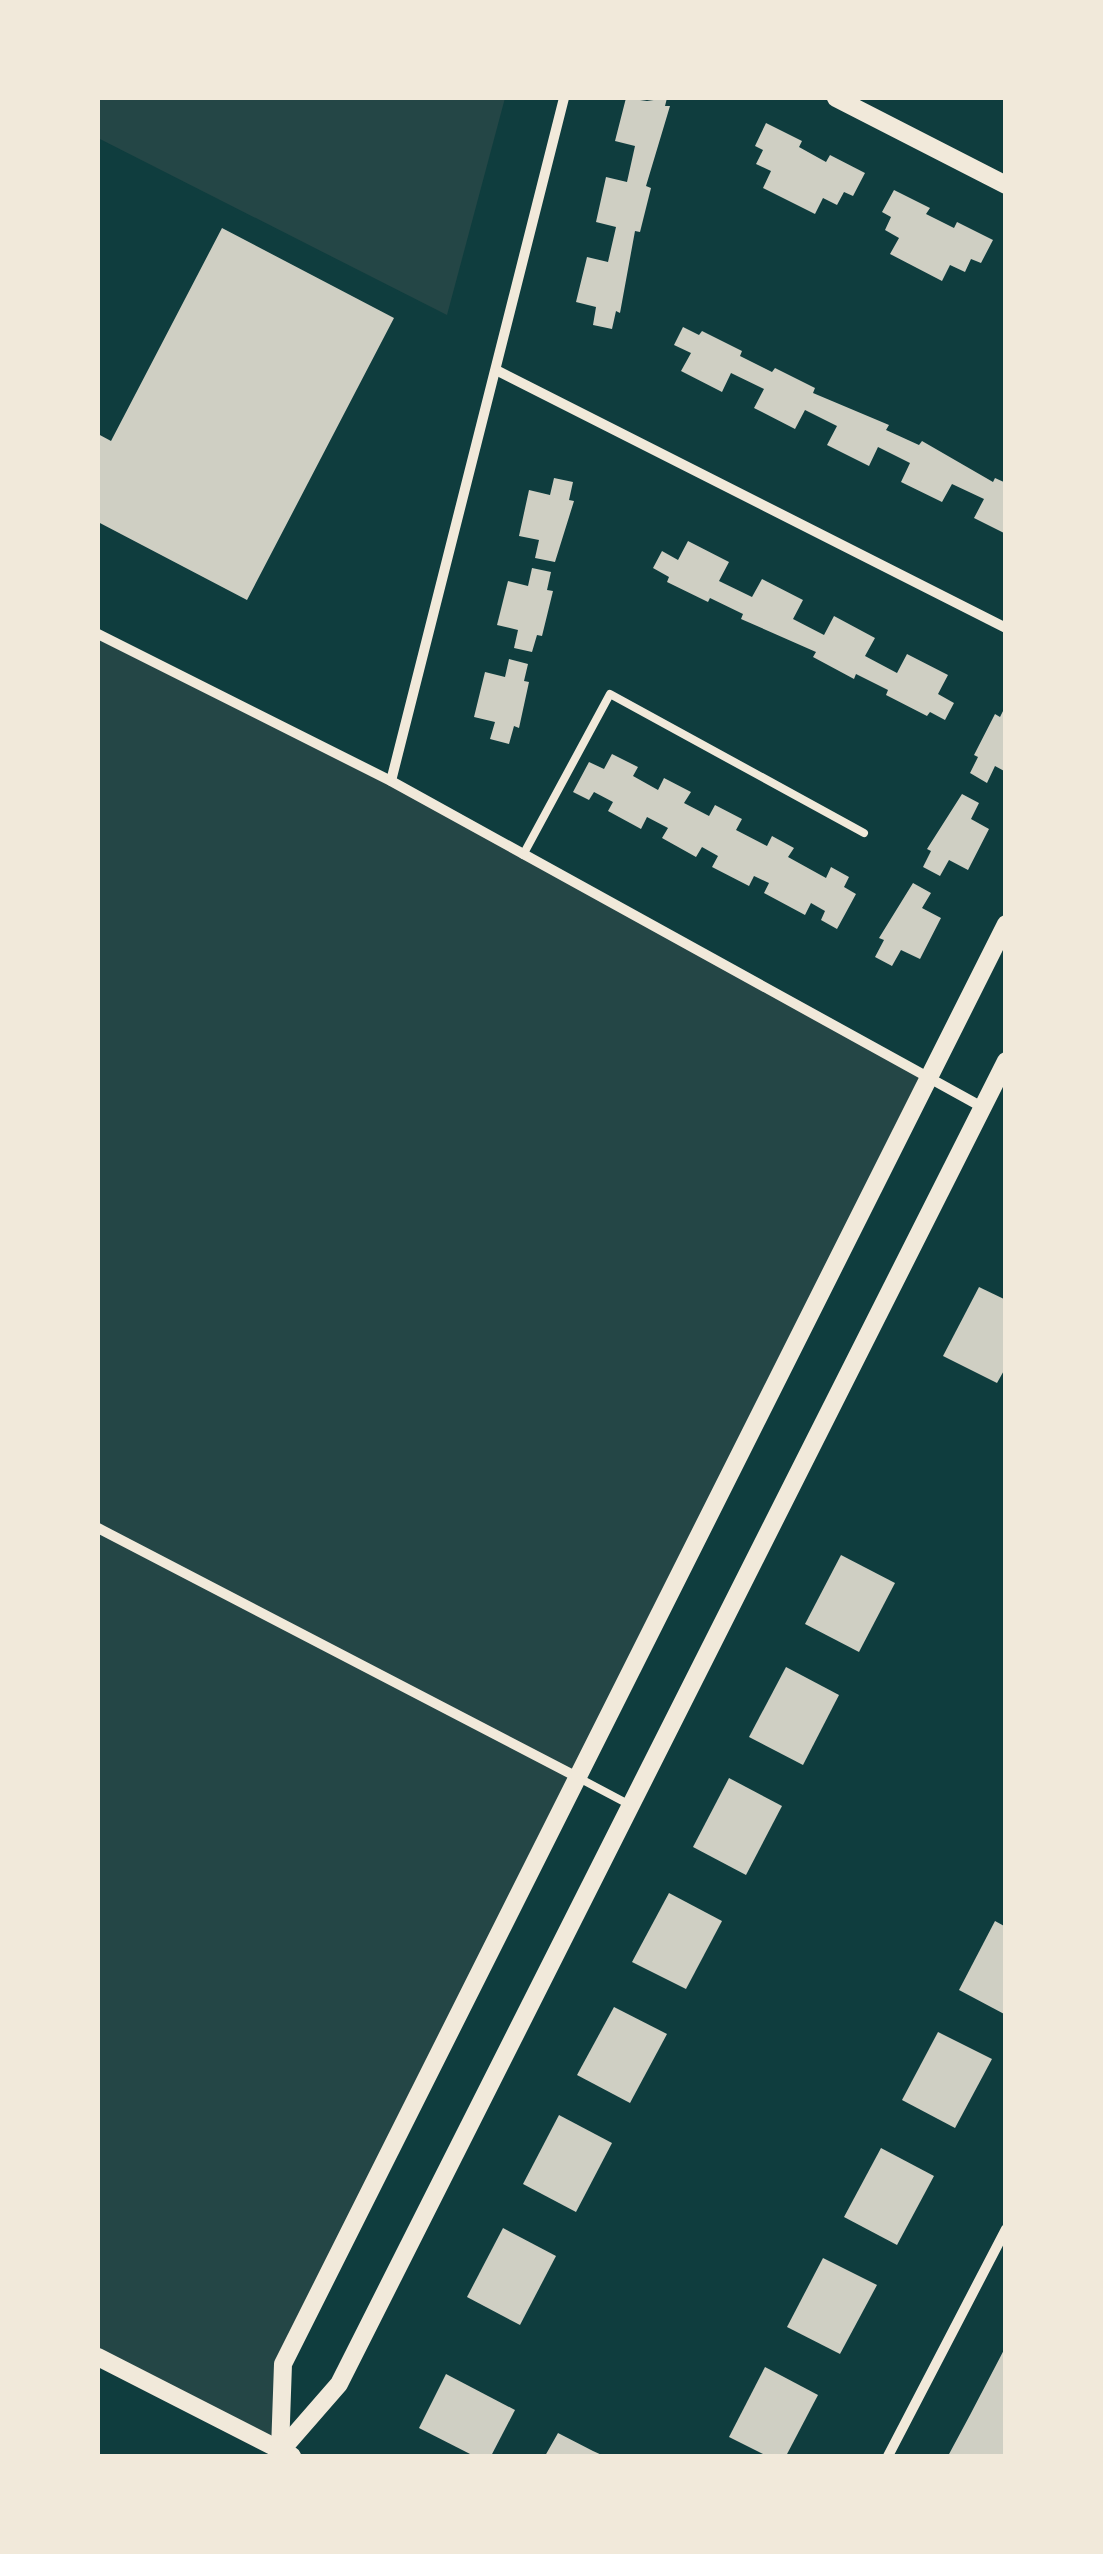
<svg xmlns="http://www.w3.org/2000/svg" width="1103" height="2554" font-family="'Varela Round',sans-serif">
<rect width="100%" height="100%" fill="#0f3d3e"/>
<!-- green -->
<g fill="#244646">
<path d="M98,98H505L447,315L98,138Z"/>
<path d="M98,634L391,781L927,1080L283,2364L280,2450L98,2357Z"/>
</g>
<!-- building -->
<g fill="#cfcfc3">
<path d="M626,98L647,101L667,98L665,106H670L646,186L651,188L640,232L635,231L620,313L616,311L612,329L593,325L596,307L576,302L587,257L608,262L616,227L596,222L606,177L627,182L635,146L615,141Z"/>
<path d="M766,123L802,141L799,147L826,162L830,155L865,173L853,196L844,192L837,205L823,198L815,214L763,188L771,171L756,164L763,150L755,146Z"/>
<path d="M894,190L930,208L926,214L954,228L957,222L993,240L981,263L971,259L965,272L950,265L942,281L890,254L899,238L885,230L891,217L882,212Z"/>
<path d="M222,228L394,318L247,600L98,522V434L111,441Z"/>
<path d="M683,327L699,335L702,331L742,351L740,356L772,372L775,368L815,388L813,393L889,425L886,430L919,445L922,441L993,482L995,478L1006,483V534L974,518L984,499L952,484L942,502L901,482L910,463L878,447L869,466L827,445L837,426L805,410L795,429L754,408L764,389L731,373L722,392L681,371L691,353L674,345Z"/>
<path d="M554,478L573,482L569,500L574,501L555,562L535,558L539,540L519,536L529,490L550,495Z"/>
<path d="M688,541L729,562L719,581L752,597L762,579L803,600L793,619L824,635L834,616L875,638L865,656L897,673L907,654L948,675L938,694L954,703L945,720L930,712L927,716L886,695L888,690L856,674L854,679L813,657L816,652L741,619L743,614L710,598L708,602L667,582L669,577L653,568L662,551L678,560Z"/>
<path d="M532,568L551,572L547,590L553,591L542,636L537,635L532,652L514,648L518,630L497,625L508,581L528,586Z"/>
<path d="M509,659L528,664L524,681L529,682L519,728L514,726L509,744L490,739L495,722L474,717L485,672L505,677Z"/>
<path d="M1006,705V772L995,766L987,783L970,773L978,757L974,755L995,714L1000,717Z"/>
<path d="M612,754L638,767L633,776L658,790L664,778L691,792L684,803L709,816L715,805L742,819L736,830L767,846L772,836L794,848L788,857L826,878L831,867L849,877L844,887L856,894L837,929L821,920L825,911L811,903L805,915L764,893L769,883L754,876L749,886L712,867L718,856L702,847L696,857L662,838L668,828L647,817L641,829L608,811L613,802L594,792L589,800L573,792L589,762L604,769Z"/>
<path d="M962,794L979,803L971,819L989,829L968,870L949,860L940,876L923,867L931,851L927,849Z"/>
<path d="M913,883L931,893L922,908L941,918L920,959L901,950L892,966L875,957L884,940L879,938Z"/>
<path d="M979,1287L1006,1300V1367L997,1383L943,1356Z"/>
<path d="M841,1555L895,1583L859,1652L805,1624Z"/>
<path d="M786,1667L839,1695L803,1765L749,1737Z"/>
<path d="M729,1778L782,1806L746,1875L693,1847Z"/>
<path d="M669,1893L722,1921L686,1989L632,1962Z"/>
<path d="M995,1921L1006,1927V2015L959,1990Z"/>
<path d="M614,2007L667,2034L630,2103L577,2075Z"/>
<path d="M938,2032L992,2059L955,2128L902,2100Z"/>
<path d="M559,2115L612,2143L576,2212L523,2184Z"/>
<path d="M881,2148L934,2176L897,2245L844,2217Z"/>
<path d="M503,2228L556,2256L520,2325L467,2297Z"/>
<path d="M823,2258L877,2285L840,2354L787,2327Z"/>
<path d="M1006,2346V2456H948L970,2415Z"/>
<path d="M765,2367L818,2395L786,2456H767L729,2437Z"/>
<path d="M446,2374L515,2410L491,2456H474L419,2428Z"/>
<path d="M558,2433L593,2451L604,2456H545Z"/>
</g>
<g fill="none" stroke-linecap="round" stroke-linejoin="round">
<!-- service -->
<g stroke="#f1e9da" stroke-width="8">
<path d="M523,855L610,694L864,833"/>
<path d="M577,1777L630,1805"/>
</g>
<!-- minor -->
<g stroke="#f1e9da" stroke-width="10">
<path d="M496,370L1006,628"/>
<path d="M98,634L391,781L982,1107"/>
<path d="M391,781L564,98"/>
<path d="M98,1528L577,1777"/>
<path d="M888,2456L1006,2229"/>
</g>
<!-- tertiary -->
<g stroke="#f1e9da" stroke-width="18">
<path d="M836,98L1006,185"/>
<path d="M98,2357L292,2456"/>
<path d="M280,2450L283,2364L1006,924"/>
<path d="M278,2454L339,2384L1006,1061"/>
</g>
</g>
<!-- border -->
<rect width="1103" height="2554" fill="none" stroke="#f1e9da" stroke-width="200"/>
</svg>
